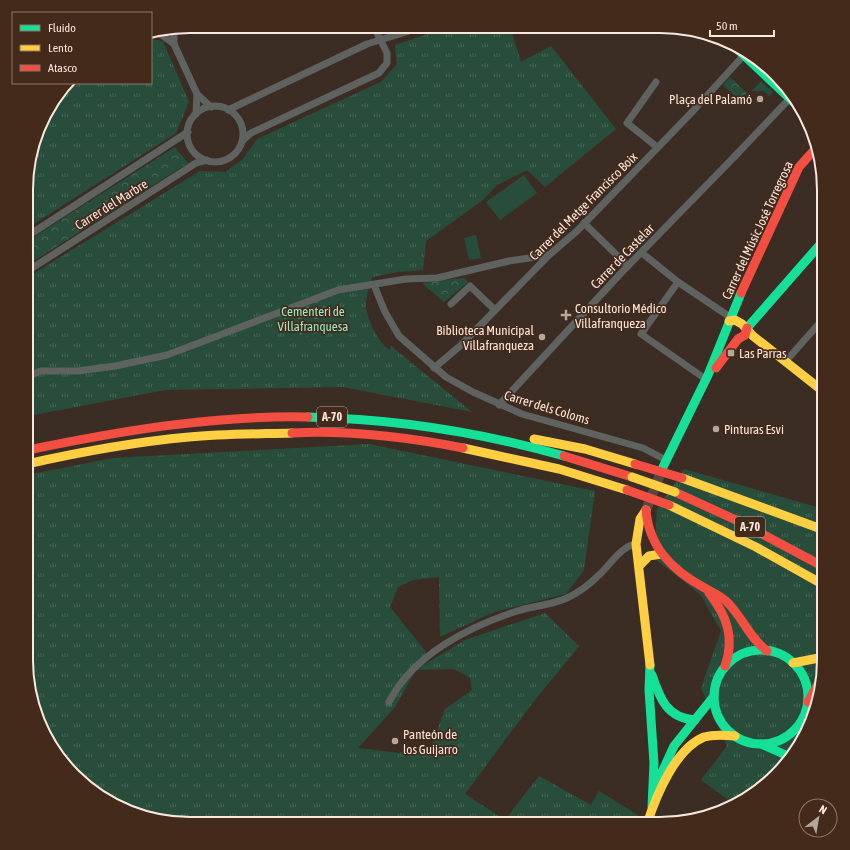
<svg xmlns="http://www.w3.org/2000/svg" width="850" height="850" font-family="'Asap Condensed',sans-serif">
<defs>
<pattern id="grass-tufts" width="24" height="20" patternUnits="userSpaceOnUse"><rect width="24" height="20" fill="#284e3b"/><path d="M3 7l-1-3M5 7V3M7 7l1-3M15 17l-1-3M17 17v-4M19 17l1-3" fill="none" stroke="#486857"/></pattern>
<pattern id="cemetery-stones" width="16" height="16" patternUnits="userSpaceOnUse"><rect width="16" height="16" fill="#284e3b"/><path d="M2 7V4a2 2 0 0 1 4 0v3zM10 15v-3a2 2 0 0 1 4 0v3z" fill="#486857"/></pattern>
<pattern id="park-crowns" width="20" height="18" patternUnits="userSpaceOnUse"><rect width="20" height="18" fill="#284e3b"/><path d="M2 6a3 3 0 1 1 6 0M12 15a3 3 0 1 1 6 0" fill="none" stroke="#486857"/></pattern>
</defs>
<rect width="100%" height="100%" fill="#3b2d24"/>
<!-- grass -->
<g fill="url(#grass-tufts)" fill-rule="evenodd">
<path d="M449,27H510L521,62L551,46L616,129L545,187L527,170L497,185L483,200L426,241L423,270L398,272L372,277C370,285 365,299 366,308C369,322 378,343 390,350L391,346L472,412L343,387L165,390L28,416V277L200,171L225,172L243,159L257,139L381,82L397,64L395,45Z"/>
<path d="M151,39L163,41L189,102L176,133L29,227V158L48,108L79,83H151Z"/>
<path d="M761,81L773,92L769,96L764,91H752Z"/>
<path d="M369,444L595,491L584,570L566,594L494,612L440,637L439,577L413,580L398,587L390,607L426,652L417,669L465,640L545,613L579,646L531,705L465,794L505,820L539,776L591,805L599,791L638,815L634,824H179L117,807L60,760L35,713L26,671L27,475L113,458ZM454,669L470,678L472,690L445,709L431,747L399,753L358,748L395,707L416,670Z"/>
<path d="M684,469L824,509V671L807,733L760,790L734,804L701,780L727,746L701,688L721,631L701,595L654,558L657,509Z"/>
</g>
<!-- cemetery -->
<path fill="url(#cemetery-stones)" d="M323,298L334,327L302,338L296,324L292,322L287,325L283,315Z"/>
<!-- park -->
<g fill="url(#park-crowns)">
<path d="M730,77L747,93L740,101L723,85Z"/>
<path d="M175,147L188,163L29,264V240Z"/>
<path d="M464,278L468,282L444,302L422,283Z"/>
</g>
<!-- garden -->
<g fill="#284e3b">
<path d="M524,175L537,193L500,220L486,202Z"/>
<path d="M476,235L481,258L469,260L464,238Z"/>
</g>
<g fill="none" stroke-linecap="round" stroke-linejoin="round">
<!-- secondary-tunnel -->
<path stroke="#584940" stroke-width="10" stroke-dasharray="10 5" stroke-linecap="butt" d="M646,510L663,467"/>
<!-- street -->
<g stroke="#5e6360" stroke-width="7">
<path d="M174,29V44L197,94L211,107"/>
<path d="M159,33L174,44"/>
<path d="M656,82L627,123L657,147"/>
<circle cx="215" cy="134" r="28"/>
<path d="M228,110L367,44L422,27"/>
<path d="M196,114L197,94"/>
<path d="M243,140L251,133L379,73L387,63V53L374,27"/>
<path d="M735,156L793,95"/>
<path d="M584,223L628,266"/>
<path d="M29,235L188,132"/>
<path d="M642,253L678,282L730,317"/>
<path d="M29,270L196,163L207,160"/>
<path d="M678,282L641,334L707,380"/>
<path d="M374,285L385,312L399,336L446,377L473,392L522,414L643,448L666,460"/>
<path d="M451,304L470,286L495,310"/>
<path d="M785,362L824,318"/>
<path d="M434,368L460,346L549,255L577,231L693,111L744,55"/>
<path d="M28,376L41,371H78L115,366L167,355L338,290L406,279L437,278L509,261L549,255"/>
<path d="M499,405L621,273L738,153"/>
<path d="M389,702C413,655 468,627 517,611C533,606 552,605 567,598C578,593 591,583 599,575C610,565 621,546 636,544"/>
</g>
<!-- fast -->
<g stroke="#16e098" stroke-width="9">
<path d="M733,45L801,109"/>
<path d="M747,328L824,240"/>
<path d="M308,417C396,419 480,432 564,456"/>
<path d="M663,467L708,375L741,293"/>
<circle cx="761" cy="697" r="47"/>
<path d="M650,665L649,690L654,763L652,807"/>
<path d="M652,675C660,699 667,718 695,720"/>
<path d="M800,723L803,738"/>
<path d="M761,744L788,756"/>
<path d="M657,783L674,746L714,696"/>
</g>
<!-- slow -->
<g stroke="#ffcf43" stroke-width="9">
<path d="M729,321L735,320L742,324L753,336L824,392"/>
<path d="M534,439L585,449L635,464"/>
<path d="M463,448L559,469L627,490"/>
<path d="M27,464C80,452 134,442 189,437C223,434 257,434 292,433"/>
<path d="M682,478L824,530"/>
<path d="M669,505L756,547L824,585"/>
<path d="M646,510L640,519L636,544L650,665"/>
<path d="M639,566L649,556L661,554"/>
<path d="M793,663L824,657"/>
<path d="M647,824C656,796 675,749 704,737C714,734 725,735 735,736"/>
</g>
<!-- jam -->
<g stroke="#f24e42" stroke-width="9">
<path d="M153,32L159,33L169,29"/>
<path d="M741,293L799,167L817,147"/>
<path d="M716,368L738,339L745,335L747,328"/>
<path d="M292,433C349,430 407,437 463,448"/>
<path d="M28,450C120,431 213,415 308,417"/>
<path d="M564,456L632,477"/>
<path d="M675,492L738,521L824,567"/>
<path d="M646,510C649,547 672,570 703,587C712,592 722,596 729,604C744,620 749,637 767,651"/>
<path d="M709,593C727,616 735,638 725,666"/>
<path d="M808,702L821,679"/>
</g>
<!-- slow-bridge -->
<path stroke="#ffcf43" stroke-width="9" d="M632,477L675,492"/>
<!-- jam-bridge -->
<g stroke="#f24e42" stroke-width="9">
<path d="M635,464L682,478"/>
<path d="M627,490L669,505"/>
</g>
</g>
<!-- markers -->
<g fill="#b6a79d" stroke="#442a1b" stroke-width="1.5">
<circle cx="760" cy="99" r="4"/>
<path d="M564 309h4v4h4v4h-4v4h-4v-4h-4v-4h4z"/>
<circle cx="542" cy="337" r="4"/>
<rect x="727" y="349" width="8" height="8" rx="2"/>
<circle cx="716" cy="429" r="4"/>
<circle cx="395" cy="741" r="4"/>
</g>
<g text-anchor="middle" stroke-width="3.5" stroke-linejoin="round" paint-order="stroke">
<!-- shield labels -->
<g fill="#442a1b" stroke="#c3afa4" stroke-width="1">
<rect x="317" y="407" width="30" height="20" rx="3"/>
<rect x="735" y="517" width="30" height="20" rx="3"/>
</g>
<g font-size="12" font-weight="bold" fill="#f9e8de">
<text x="332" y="421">A-70</text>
<text x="750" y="531">A-70</text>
</g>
<!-- poi labels -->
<g font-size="13" fill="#f9e8de" stroke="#442a1b" text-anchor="start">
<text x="752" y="104" text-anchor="end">Plaça del Palamó</text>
<text x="575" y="313">Consultorio Médico<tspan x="575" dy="15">Villafranqueza</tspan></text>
<text x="534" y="335" text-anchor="end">Biblioteca Municipal<tspan x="534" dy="15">Villafranqueza</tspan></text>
<text x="739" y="358">Las Parras</text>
<text x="724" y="434">Pinturas Esvi</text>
<text x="403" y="739">Panteón de<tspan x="403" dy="15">los Guijarro</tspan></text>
</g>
<!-- street labels -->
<g font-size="13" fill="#f9e8de" stroke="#442a1b">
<text transform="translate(111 204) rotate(-32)" y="5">Carrer del Marbre</text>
<text transform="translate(583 206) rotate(-45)" y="5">Carrer del Metge Francisco Boix</text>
<text transform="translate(757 230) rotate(-65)" y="5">Carrer del Músic José Torregrosa</text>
<text transform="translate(622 256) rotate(-46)" y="5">Carrer de Castelar</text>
<text transform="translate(547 407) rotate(17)" y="5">Carrer dels Coloms</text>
</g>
<!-- park labels -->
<g font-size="13" fill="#94eac2" stroke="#442a1b">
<text x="313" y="316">Cementeri de<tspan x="313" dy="15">Villafranquesa</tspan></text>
</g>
</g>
<!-- crop -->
<path d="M0 0H850V850H0ZM190 33H660A157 157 0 0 1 817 190V660A157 157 0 0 1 660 817H190A157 157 0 0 1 33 660V190A157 157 0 0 1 190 33Z" fill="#442a1b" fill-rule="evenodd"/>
<path fill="none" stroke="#f9e8de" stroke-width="2" d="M190 33H660A157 157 0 0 1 817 190V660A157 157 0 0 1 660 817H190A157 157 0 0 1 33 660V190A157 157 0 0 1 190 33Z"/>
<!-- legend -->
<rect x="12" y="12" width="140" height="72" fill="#442a1b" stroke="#8c7669"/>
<rect x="20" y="25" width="20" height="6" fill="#16e098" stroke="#8c7669"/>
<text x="48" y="32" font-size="12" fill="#f9e8de">Fluido</text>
<rect x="20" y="45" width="20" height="6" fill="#ffcf43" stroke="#8c7669"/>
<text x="48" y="52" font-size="12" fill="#f9e8de">Lento</text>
<rect x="20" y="65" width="20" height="6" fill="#f24e42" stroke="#8c7669"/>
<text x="48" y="72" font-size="12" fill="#f9e8de">Atasco</text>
<!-- north arrow -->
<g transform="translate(818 818) rotate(31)"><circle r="19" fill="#442a1b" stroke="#8c7669"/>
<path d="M0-3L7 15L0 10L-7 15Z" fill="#b6a79d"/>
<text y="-6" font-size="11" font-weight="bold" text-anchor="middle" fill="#f9e8de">N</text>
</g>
<!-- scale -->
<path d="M710 30v6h64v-6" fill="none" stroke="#f9e8de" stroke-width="2"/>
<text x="716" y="30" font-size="12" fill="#f9e8de" stroke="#442a1b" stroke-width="3" paint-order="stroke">50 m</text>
</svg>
